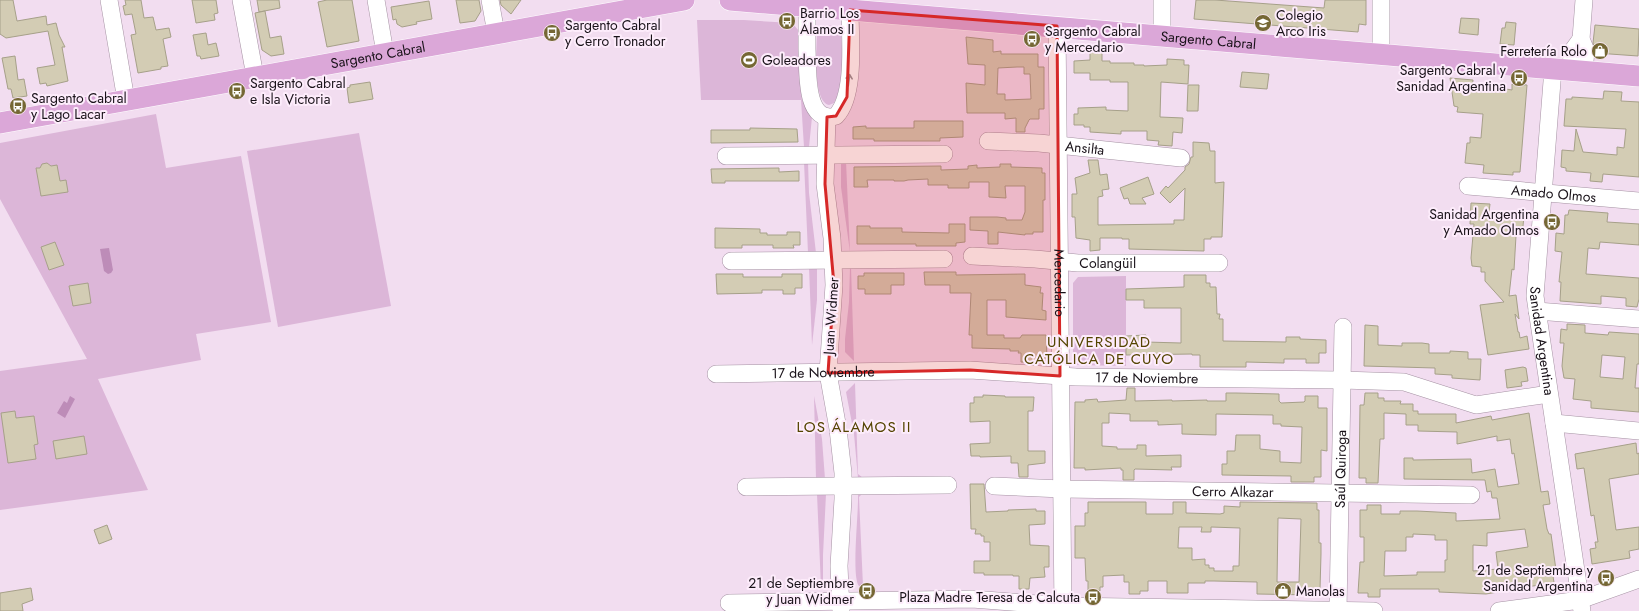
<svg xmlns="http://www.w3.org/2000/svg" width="1639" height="611" font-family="Jost,sans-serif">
<rect width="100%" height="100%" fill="#f2ddf0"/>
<!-- green -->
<g fill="#dcb6d8">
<path d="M697,20H744L792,23L799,31L800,80L802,100L812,117L809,147H804L801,100H701Z"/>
<path d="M820,25L837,26L841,29C842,53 846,82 834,103L829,105C812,101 817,45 817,30Z"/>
<path d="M156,114L166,168L241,156L271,322L196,334L201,360L98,379L148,490L0,510V371L87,359L0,199V143Z"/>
<path d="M359,133L391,306L278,327L247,151Z"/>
<path d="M841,161H846L850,252L841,187Z"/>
<path d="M804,162H808L809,193L816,253H808Z"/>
<path d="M809,267H817V300L812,345Z"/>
<path d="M850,267H851L854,361L845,352V339L849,302Z"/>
<path d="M1126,276V366L1077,365L1073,361V283L1078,277Z"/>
<path d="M855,383L858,474L863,478H858L854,434L846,392Z"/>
<path d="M814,396L822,439L825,479H816Z"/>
<path d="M858,493H863L859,497L863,586H859C851,576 859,511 858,493Z"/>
<path d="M817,494H826L823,555V584L821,587Z"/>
</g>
<!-- water -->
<g fill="#bd8cb8">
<path d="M109,248L113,270L111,273L108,274L104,271L100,249Z"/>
<path d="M70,396L75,399L65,418L57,413L64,401L67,403Z"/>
</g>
<!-- building -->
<g fill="#d3ccb4" stroke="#a6a089" fill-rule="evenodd">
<path d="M0,0H13L17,21L46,16L47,25L56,23L59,35L65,47H62L68,81L47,86L46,83L40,84L37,68L55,65L48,31L6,38L0,34Z"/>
<path d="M125,0H141L144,18L153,17L156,30L169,28L171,37L163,39L168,66L161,67V69L138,73L131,35L136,34L132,14L125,15L123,6L126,5Z"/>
<path d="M192,0H216L218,13L214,14L215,20L196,23Z"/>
<path d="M257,0H279L280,8L259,12Z"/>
<path d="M327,0H352L359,41L327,47L318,2Z"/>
<path d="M456,0H479L481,11L475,21L460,23Z"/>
<path d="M500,0H521L511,14L501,5Z"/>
<path d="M1196,0H1215L1324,8L1325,0H1366V25L1359,24L1358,32L1194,19Z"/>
<path d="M429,1L432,19L416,22L417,24L402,27L397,24L396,19L393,20L391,7Z"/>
<path d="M265,11L270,38L281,36L284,54L271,56L262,50L255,13Z"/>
<path d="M1461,18L1479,19L1478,35L1459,33Z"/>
<path d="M1506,22L1516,23L1514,45L1500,44L1502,28H1505Z"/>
<path d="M1595,25L1639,29L1638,56L1596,53L1593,43Z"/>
<path d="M206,33L208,45L216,43L219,56L201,59L200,56H197L193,35Z"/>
<path d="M966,37L993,40V52L1001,51V54H1038V67H1044V109H1039V119H1030L1029,120L1025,128V132H1016V118L1005,119V113H967L966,83L985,85V65L968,64ZM1017,67H1024V74H1030L1031,99L1005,100V94H997L998,68Z"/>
<path d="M1090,48L1102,49V61H1110V63H1134V65H1144V66L1167,65V59L1184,60V65H1189L1188,84L1161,82L1160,117L1183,118L1182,133L1173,132L1172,146L1158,145L1159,141L1147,140V131H1121V134L1090,132V127H1084V125H1074V114H1078V108L1106,107V110L1128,111V82H1110V80H1090V73H1074V61L1090,60Z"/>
<path d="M15,56L18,80L24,79L27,96L13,98L11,89H8L2,58Z"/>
<path d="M1242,72L1269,74L1267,89L1240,87Z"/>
<path d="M1450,78L1473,80L1472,89L1506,92V89L1512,90V84L1527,85L1520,172H1513V175L1483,173L1484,165L1465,163L1467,143H1470V137L1481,138L1483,114L1457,112L1458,107L1454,106Z"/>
<path d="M370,82L373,99L349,103L347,88L350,87V85Z"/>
<path d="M1188,85H1199L1198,111H1187Z"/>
<path d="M1604,91L1622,92L1621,101L1639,102V177L1603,174L1602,182L1590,181L1591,173L1566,171V168L1561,167L1562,150L1574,151L1576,129L1583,152L1617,155V147L1624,148L1626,129L1564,126L1566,99H1572V97L1603,99Z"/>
<path d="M914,121H963V137L940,138V141H874V139H853V127L866,126V128H914Z"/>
<path d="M750,128L797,129L798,142L711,143V130H750Z"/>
<path d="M1193,142L1209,143L1210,151H1215V183L1224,182L1222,237H1211V239H1204V251L1129,249V239H1122V238H1100V250L1090,251V240L1076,238L1075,217H1072V194H1077L1075,178L1090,173L1088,160H1098L1100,175L1107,174L1109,189L1102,190L1103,196L1098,197V225L1174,224V220H1184L1185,188L1170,203L1160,193L1166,186L1168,188L1185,170V167L1189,164L1191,157H1193Z"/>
<path d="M47,163L51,166L57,165L60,181L66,180L68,192L41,196L36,168H40L42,164Z"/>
<path d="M1000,164H1011V167L1042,168V173H1045V200H1043V232H1033V234H1025V235L998,232V244H988V231L970,230V217H997L1006,218V220H1022L1025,212V186H1005L1006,198L989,197V182H969V188H948V185H928V179L908,180L904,181H894V180H867L868,187H854V167L941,166V170L968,169V166L977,165V168L1000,167Z"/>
<path d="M779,168V172L799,171V181H725V183H712L711,169Z"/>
<path d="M1148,177L1154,194L1142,198L1146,204H1130L1128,198L1124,199L1120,188Z"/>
<path d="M1471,203L1490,204L1489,212L1524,216L1522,236H1516L1514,270L1512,269L1509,296L1516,295L1519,319L1515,314L1518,332H1519L1520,338L1527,336L1529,349L1488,355L1480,305L1504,302L1485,281V272H1481V267L1472,266L1471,258L1474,224H1470Z"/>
<path d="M1569,210L1608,213L1607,222L1639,224V245L1600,242L1599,249L1588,248L1586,274L1639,278V299L1637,307L1626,306V298L1601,296V304L1560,301L1561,282H1559L1562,252L1555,251L1556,233L1564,234L1565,215H1568Z"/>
<path d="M949,224H965V242L956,243V246H916V244H857V226H870V228H902V232L949,233Z"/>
<path d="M715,228L760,229V233H767V235H787V232H800V245H793L794,248H773V245H742V248H715Z"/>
<path d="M55,242L64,265L49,270L41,247Z"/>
<path d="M924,272H956V275L1025,274V285L1041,287L1040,293H1043L1042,310L1046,311V320L1006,317V300H987V335H1004V338H1020L1022,335H1046L1047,357L1038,363L1021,362V353H1018L1019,351H1010V349L972,348V335H969L971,293H950V285H925Z"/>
<path d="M864,273H904V285H891V294H865V289H858V276H864Z"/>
<path d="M716,274H743V277H782V274H802V288H795V294H783V290H762V293L717,294Z"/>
<path d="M1184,275H1206V283H1210V287H1216L1217,314H1220L1219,319H1223V341L1286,342V337H1300V339L1326,340V353H1319V363H1306V359H1284V363L1246,362V367H1200V355H1192V354L1126,355V336L1146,335V342L1181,343V308H1144V300H1126V289L1184,287Z"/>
<path d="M88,283L91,303L73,306L69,286Z"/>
<path d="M1567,324L1585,325V333L1608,335L1609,332L1639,334V364H1637L1635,388H1639V412L1591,408V401L1573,399L1575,379L1564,378L1562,366L1564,343H1560L1561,329L1567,330ZM1602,355L1625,357L1623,379L1600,377Z"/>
<path d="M1365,325L1378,326V345L1402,346V343H1422L1429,344V353H1450V351L1468,352V359H1481L1480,380L1452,378V375L1435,374V368L1364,366Z"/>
<path d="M1523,367L1526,368L1528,381L1521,382L1522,386L1507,388L1505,370Z"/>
<path d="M1127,388H1135V401L1172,400V401L1207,400V401H1226V393H1236L1279,394V401L1281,403L1304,402L1305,401V396H1318V408H1327V451L1321,450V477H1314V482H1291V476L1222,475V464H1227V451H1235L1236,435H1260V449L1280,451V462L1301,463L1302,427L1281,426V424H1273V415L1216,414V435L1182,434V424L1158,425V421H1130V414L1109,413V423H1102V446L1117,447V449H1137V445H1146V456L1181,455V467H1171L1172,470L1135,469L1134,470V480H1123V470H1121V468L1085,470V468H1074L1075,402H1085V400L1097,399L1098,402L1126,400Z"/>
<path d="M1365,393H1378V398H1384V401H1401L1400,404H1413V411H1418V414H1456V423L1491,416L1492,420L1529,413L1541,492L1548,491L1550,504L1543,505L1547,529L1549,534H1551L1556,570L1554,571L1555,575L1553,576L1555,589L1541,591L1539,585L1486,594L1439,592V589H1380V597H1368V593H1358L1360,562H1364V537H1360V510H1367V505H1381V514H1400V511H1417L1456,513V521L1500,519L1497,498H1492L1491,491L1487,492L1485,480L1404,479V458H1413V460L1471,459L1472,473L1495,469L1498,487L1519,484L1514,453L1512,454L1510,439L1497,441V436L1457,444V432L1418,431V425H1406V414L1384,413V439H1380L1378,483H1366V478H1359L1360,405H1364ZM1525,529L1528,547L1496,552L1498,569L1473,571V545L1487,546V533ZM1413,534L1435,535V540H1447V560H1445V572H1417V575L1384,576L1385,551H1406V537H1413Z"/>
<path d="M983,395L1005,396V397H1034L1033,411H1028V451H1045V463L1028,465V477H1019L1018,463H1011V456L980,457V456H971L970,444L990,443V421L970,422V403H974V397H983Z"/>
<path d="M15,411L16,418L34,416L38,444L34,445L36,459L8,463L1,413Z"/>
<path d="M84,436L87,454L56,459L53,441Z"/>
<path d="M1636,443L1637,454L1639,453V474L1609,479L1616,530L1639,527V549L1629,551L1630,558L1592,564L1590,549L1596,548L1595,542H1598L1594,515L1591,516L1584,468L1577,469L1575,454Z"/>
<path d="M970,484H984L986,512L1008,511V510L1036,509V511H1045V524L1029,525L1030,545L1049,546V567H1044L1045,577L1030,578L1029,589H1019V576H1013V575H984V573H974V561H990V542H984V536H981V534H975L976,529H971Z"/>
<path d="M1088,502H1146V514H1173V502H1186V513L1220,514L1224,513V506L1240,507V502L1317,503V510H1319V543H1321V554L1320,589H1312V595L1257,594V582L1214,581H1205V583H1188V593H1167V581H1148V591H1140V594H1129V582H1124V575L1103,576V587H1100V591H1088V581H1086L1085,558H1075V526H1085V513H1088ZM1278,518L1301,519L1299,582H1277ZM1179,527H1202L1201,532H1211V527L1240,528L1239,566H1233V571H1214V568H1209V565H1205V559L1192,560V548H1178Z"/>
<path d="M107,525L112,539L99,544L94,530Z"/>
<path d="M31,588L33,600L22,604L23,611H0V593Z"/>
</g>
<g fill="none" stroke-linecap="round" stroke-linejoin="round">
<!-- minor casing -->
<g stroke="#a592a3" stroke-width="18">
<g id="minor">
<path d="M109,0L126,100"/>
<path d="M241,0L255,76"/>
<path d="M376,0L385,53"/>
<path d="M490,0L496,33"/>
<path d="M1381,0V54"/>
<path d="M807,5C807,20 807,35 807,49C808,68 804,125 836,116C856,95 850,38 850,10"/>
<path id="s1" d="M1057,26L1063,611"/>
<path d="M1162,36V0"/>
<path id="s2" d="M1553,69L1535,296L1582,611"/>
<path d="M1570,70L1573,50L1581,39"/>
<path d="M1584,71L1586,51L1581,39L1584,0"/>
<path d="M827,117L825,184L832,238L834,285L828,373L838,429L843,473V499L839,566L841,611"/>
<path id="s3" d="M988,141L1039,143L1181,158"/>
<path d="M726,156L944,154"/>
<path id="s4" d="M1468,186L1639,201"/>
<path id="s5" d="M972,256L1035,259L1078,263H1219"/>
<path d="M731,261L944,259"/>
<path d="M1537,311L1639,319"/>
<path id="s6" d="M716,374L970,370L1076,377L1342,380L1404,382L1476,405L1549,394"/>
<path d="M1554,423L1639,431"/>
<path id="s7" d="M994,486L1062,489L1471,495"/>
<path d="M746,487L948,485"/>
<path d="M729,603L972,599L1063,606L1374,611"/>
<path id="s8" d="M1338,611L1343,327"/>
<path d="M1499,611L1580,600L1639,579"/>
</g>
</g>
<!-- major casing -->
<g stroke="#fff" stroke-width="22">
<g id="major">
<path id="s9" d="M730,0L1639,76"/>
<path id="s10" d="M0,123L684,0"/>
</g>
</g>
<!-- minor -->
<use href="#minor" stroke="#fff" stroke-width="17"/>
<!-- major -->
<use href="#major" stroke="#dba7d8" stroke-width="21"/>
</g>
<!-- one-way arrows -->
<defs><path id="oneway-shaft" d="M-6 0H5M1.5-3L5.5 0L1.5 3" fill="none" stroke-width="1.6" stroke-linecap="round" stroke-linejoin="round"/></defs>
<use stroke="#979497" href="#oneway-shaft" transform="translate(849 80) rotate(-83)"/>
<!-- marked area -->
<path fill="#d62828" fill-opacity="0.2" stroke="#d62828" stroke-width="3" stroke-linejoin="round" d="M850,10L1057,26L1060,376L970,370L828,373L834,285L825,184L827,117L836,116L847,97Z"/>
<!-- icons -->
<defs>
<g id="bus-disc" transform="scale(0.9)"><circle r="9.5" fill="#756734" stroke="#fdecfb"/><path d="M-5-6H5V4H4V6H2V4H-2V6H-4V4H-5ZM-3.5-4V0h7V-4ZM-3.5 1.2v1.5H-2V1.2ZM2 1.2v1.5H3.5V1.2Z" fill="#fff"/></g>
<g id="school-disc" transform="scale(0.9)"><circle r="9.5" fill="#756734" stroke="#fdecfb"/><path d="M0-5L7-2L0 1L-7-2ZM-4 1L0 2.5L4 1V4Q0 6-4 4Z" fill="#fff"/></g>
<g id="shop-disc" transform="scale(0.9)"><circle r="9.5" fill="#756734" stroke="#fdecfb"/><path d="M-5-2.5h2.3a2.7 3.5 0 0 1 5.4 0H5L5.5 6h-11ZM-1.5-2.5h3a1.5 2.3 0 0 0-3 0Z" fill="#fff"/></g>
<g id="stadium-disc" transform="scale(0.9)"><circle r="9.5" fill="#756734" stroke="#fdecfb"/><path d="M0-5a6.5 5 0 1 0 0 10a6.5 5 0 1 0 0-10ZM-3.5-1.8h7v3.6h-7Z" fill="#fff"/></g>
</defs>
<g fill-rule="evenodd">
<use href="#bus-disc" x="787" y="21"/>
<use href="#school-disc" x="1263" y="23"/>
<use href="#bus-disc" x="552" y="33"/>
<use href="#bus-disc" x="1032" y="39"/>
<use href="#shop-disc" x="1600" y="51"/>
<use href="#stadium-disc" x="749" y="60"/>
<use href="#bus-disc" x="1519" y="78"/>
<use href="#bus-disc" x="237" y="91"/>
<use href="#bus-disc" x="18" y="106"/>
<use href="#bus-disc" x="1552" y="222"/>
<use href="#bus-disc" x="1606" y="578"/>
<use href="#bus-disc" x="867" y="591"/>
<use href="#shop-disc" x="1283" y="591"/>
<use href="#bus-disc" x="1093" y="597"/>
</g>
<g text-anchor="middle" stroke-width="4" stroke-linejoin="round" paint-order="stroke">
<!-- poi labels -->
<g font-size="14" fill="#181118" stroke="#fdecfb" text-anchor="start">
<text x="800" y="18">Barrio Los<tspan x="800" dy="16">Álamos II</tspan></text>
<text x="1276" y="20">Colegio<tspan x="1276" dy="16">Arco Iris</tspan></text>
<text x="565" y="30">Sargento Cabral<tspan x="565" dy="16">y Cerro Tronador</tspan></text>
<text x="1045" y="36">Sargento Cabral<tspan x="1045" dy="16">y Mercedario</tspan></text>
<text x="1587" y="56" text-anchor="end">Ferretería Rolo</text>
<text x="762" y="65">Goleadores</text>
<text x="1506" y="75" text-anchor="end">Sargento Cabral y<tspan x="1506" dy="16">Sanidad Argentina</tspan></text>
<text x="250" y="88">Sargento Cabral<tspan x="250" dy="16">e Isla Victoria</tspan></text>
<text x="31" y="103">Sargento Cabral<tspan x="31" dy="16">y Lago Lacar</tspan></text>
<text x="1539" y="219" text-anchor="end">Sanidad Argentina<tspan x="1539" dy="16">y Amado Olmos</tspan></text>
<text x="1593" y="575" text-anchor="end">21 de Septiembre y<tspan x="1593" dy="16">Sanidad Argentina</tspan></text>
<text x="854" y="588" text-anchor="end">21 de Septiembre<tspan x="854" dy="16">y Juan Widmer</tspan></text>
<text x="1296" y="596">Manolas</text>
<text x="1080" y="602" text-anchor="end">Plaza Madre Teresa de Calcuta</text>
</g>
<!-- street labels -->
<g font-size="14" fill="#181118" stroke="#fdecfb">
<text dy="5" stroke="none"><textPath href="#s9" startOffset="480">Sargento Cabral</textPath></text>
<text dy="5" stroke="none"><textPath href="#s10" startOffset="384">Sargento Cabral</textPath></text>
<text dy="5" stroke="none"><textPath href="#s3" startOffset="97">Ansilta</textPath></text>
<text dy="5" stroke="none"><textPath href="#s4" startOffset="86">Amado Olmos</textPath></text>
<text dy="5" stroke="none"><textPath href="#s5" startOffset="136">Colangüil</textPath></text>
<text dy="5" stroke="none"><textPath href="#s1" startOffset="257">Mercedario</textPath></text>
<text transform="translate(831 316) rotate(-86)" y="5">Juan Widmer</text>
<text dy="5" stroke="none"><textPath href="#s2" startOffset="273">Sanidad Argentina</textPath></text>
<text dy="5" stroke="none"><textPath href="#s6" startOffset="107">17 de Noviembre</textPath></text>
<text dy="5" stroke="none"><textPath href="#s6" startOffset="431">17 de Noviembre</textPath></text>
<text dy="5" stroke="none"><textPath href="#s8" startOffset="142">Saúl Quiroga</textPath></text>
<text dy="5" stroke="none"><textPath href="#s7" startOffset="239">Cerro Alkazar</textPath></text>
</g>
<!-- neighbourhood labels -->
<g font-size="15" letter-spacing="1" fill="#544401" stroke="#fdecfb">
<text x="1099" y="347">UNIVERSIDAD<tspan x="1099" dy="17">CATÓLICA DE CUYO</tspan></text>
<text x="854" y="432">LOS ÁLAMOS II</text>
</g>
</g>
</svg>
